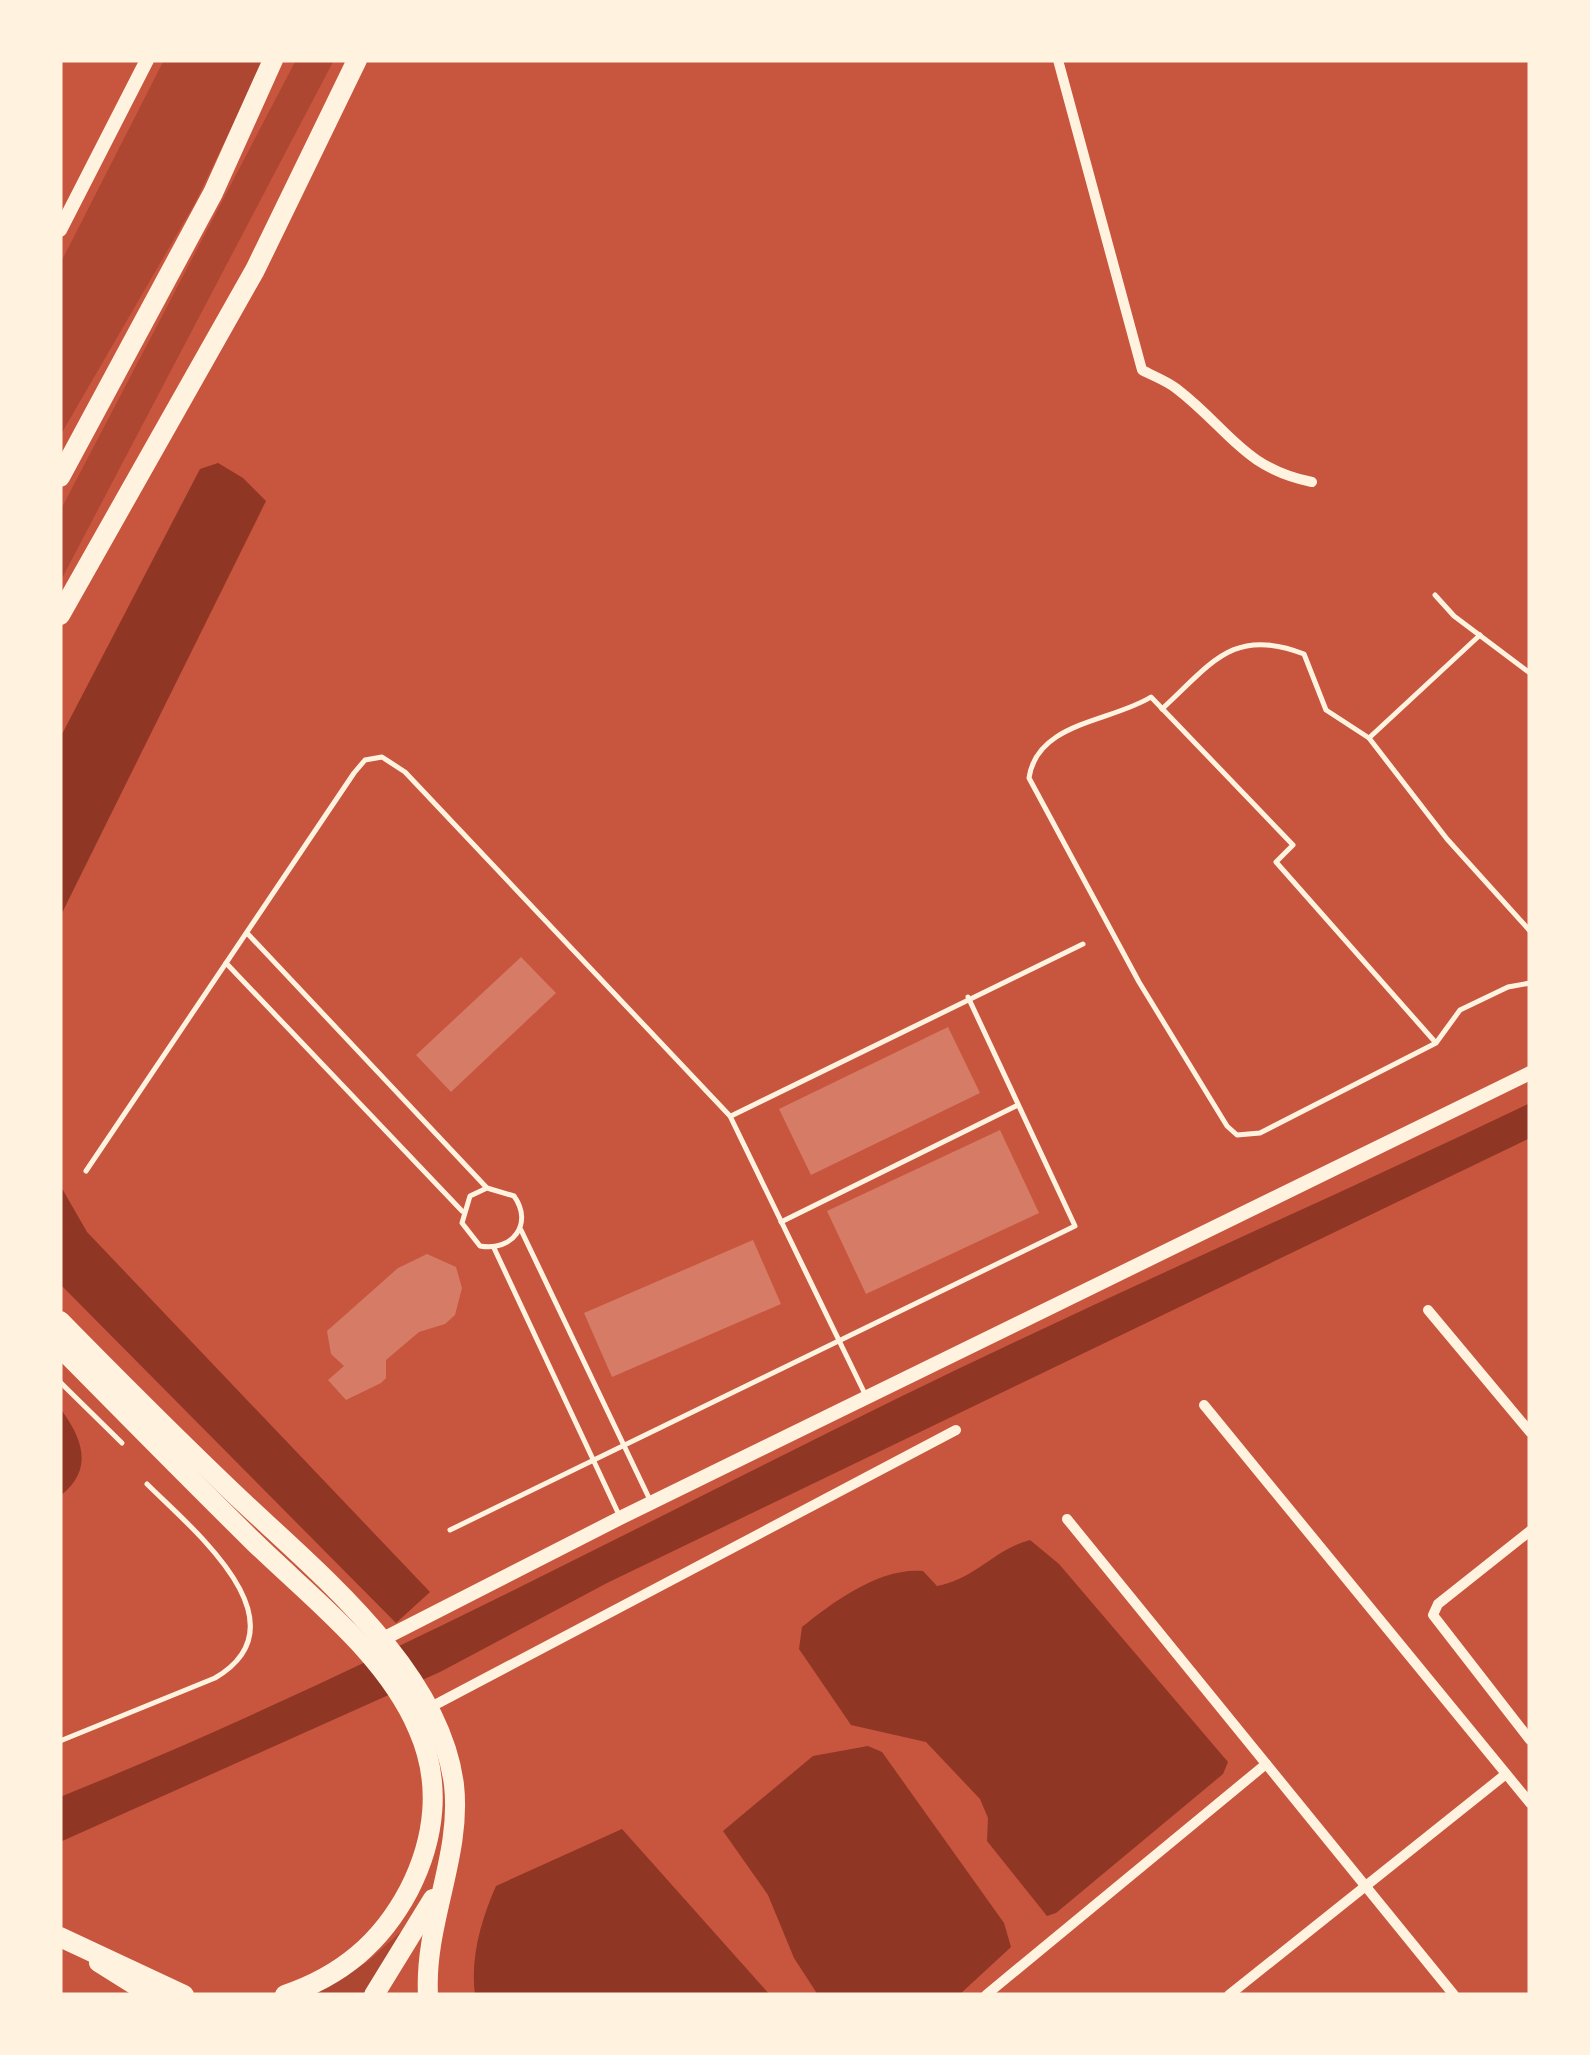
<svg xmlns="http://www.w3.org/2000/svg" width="1590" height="2055" font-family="'Alegreya Sans',sans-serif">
<rect width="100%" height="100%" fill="#c8553d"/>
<!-- green -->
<g fill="#ae4732">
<path d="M164,60H264L195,203L60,436V264Z"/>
<path d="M296,60H334L60,582V511Z"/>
<path d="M405,1928L364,1995H313L367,1962Z"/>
</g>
<!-- water -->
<g fill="#8f3625">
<path d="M218,463L243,478L266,501L60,917V738L200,469Z"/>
<path d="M1530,1103V1138L607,1583L440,1672L60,1842V1797C346,1682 618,1536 894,1400C1104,1297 1319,1204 1530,1103Z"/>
<path d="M60,1185L87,1232L430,1592L396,1623L60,1284Z"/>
<path d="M60,1408C82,1438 95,1469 60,1496Z"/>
<path d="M1030,1540L1059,1564L1228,1762L1223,1774L1056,1913L1047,1916L987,1841L988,1818L980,1799L926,1742L851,1725L799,1649L802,1627C834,1601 881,1567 923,1571L937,1586C974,1580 995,1549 1030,1540Z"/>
<path d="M868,1746L882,1752L1004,1923L1011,1947L959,1995H818L794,1958L768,1895L723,1831L813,1756Z"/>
<path d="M622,1829L770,1995H475C470,1958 481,1920 496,1886Z"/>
</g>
<!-- building -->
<g fill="#d67c66">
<path d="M521,957L556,993L451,1092L416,1055Z"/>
<path d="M948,1027L980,1093L811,1175L779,1109Z"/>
<path d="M1000,1130L1039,1213L866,1294L827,1211Z"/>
<path d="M753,1240L781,1304L612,1377L584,1313Z"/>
<path d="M427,1254L456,1267L462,1288L455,1315L445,1324L419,1332L386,1360V1378L381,1383L346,1400L328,1380L344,1366L331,1354L327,1331L398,1268Z"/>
</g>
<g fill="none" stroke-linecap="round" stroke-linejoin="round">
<!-- service -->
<g stroke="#fff3e0" stroke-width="5">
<path d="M1435,595L1454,616L1530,673"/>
<path d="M1480,635L1369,738L1447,839L1530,931"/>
<path d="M1162,709C1211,664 1233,626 1304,654L1326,710L1369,738"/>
<path d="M247,933L487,1188L514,1196C534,1224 512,1252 480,1246L462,1223L470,1196L487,1188"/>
<path d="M226,963L462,1211"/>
<path d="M1436,1043L1276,862L1293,845L1151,697C1111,722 1037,722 1029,778L1139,982L1227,1126L1237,1135L1260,1133L1436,1043L1460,1010L1508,987L1530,983"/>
<path d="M731,1116L1083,944"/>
<path d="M86,1171L354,773L365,760L382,757L405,772L730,1116L865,1394"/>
<path d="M781,1222L1016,1106"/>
<path d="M521,1230L650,1500"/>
<path d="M494,1248L620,1517"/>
<path d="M60,1382L122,1443"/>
<path d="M450,1530L1075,1226L968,997"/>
<path d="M60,1741L215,1678C309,1623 191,1528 147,1484"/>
</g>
<!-- minor -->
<g stroke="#fff3e0" stroke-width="10">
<path d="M1058,60L1142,370C1153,376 1167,381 1177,389C1229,429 1243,468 1312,482"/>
<path d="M1428,1310L1530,1432"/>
<path d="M1204,1405L1530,1803"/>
<path d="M1067,1519L1454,1995"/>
<path d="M1530,1531L1438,1604L1433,1615L1530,1740"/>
<path d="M429,1708L956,1430"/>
<path d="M986,1995L1266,1764"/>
<path d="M1229,1995L1506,1774"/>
</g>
<!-- tertiary -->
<g stroke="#fff3e0" stroke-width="14">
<path d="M60,230L147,60"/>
<path d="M381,1640L620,1518L1530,1073"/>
</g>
<!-- primary -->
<path stroke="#fff3e0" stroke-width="18" d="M98,1963L149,1995"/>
<!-- motorway -->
<g stroke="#fff3e0" stroke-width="20">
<path d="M60,477L213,193L273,60"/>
<path d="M60,615L255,270L357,60"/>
<path d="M60,1321C113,1375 167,1429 222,1482C304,1562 439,1664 454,1785C462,1856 424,1923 428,1995"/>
<path d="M60,1347C124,1412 188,1477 253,1541C310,1597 386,1654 418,1729C442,1783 435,1839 409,1890C381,1943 341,1976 285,1995"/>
<path d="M60,1937L184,1995"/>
<path d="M374,1995L433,1899"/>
</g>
</g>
<!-- border -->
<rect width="1590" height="2055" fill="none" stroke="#fff3e0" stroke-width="125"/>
</svg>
